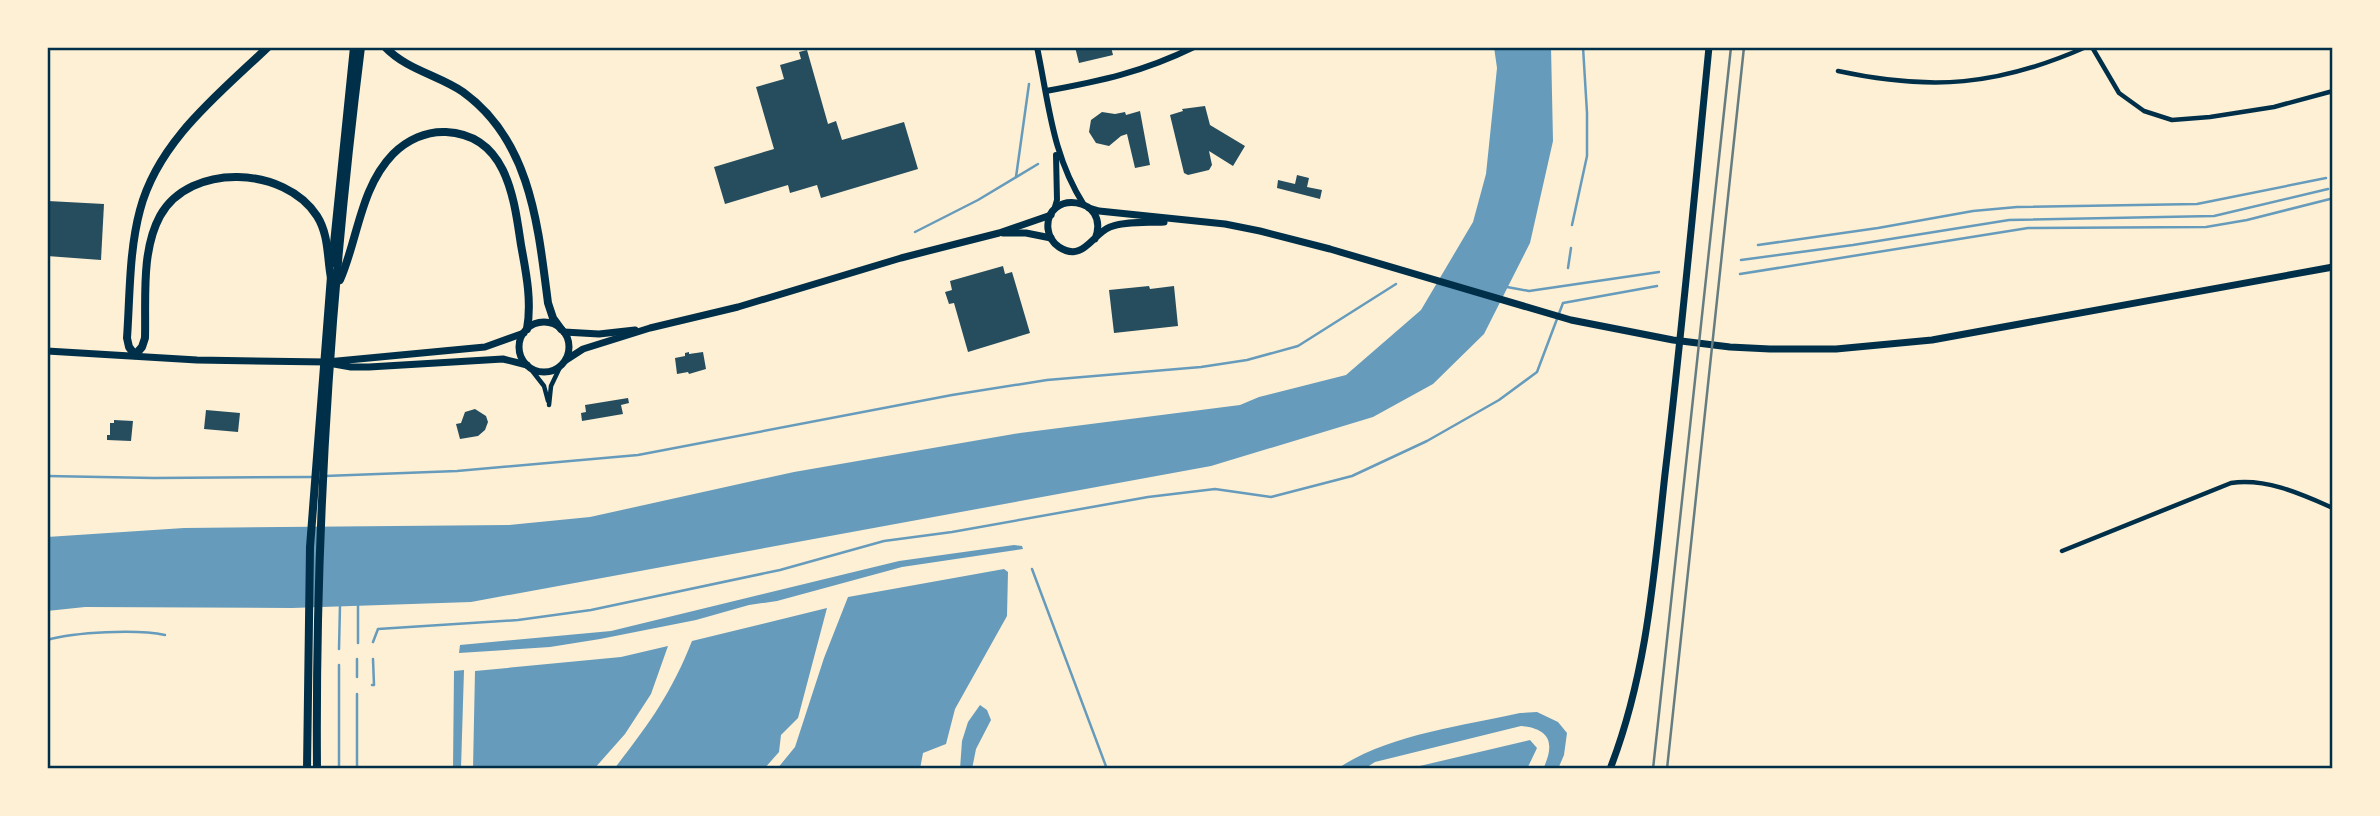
<svg xmlns="http://www.w3.org/2000/svg" width="2380" height="816" font-family="Raleway,sans-serif">
<rect width="100%" height="100%" fill="#fdf0d5"/>
<!-- water -->
<g fill="#669bbc">
<path d="M1494,47H1551L1553,141L1530,243L1484,334L1433,384L1373,417L1211,466L471,602L292,608L85,607L47,611V537L184,528L509,525L590,517L794,472L1020,433L1240,405L1259,397L1346,375L1421,310L1473,222L1486,174L1497,68Z"/>
<path d="M1014,545L1022,546L1023,549L902,567L777,601L749,605L696,620L600,639L550,647L459,653L460,645L611,631L899,561Z"/>
<path d="M1004,569L1008,572L1007,616L955,709L946,744L923,753L920,769H777L795,747L824,658L848,597Z"/>
<path d="M827,608L798,718L781,735L779,752L764,769H614C649,724 671,694 692,641Z"/>
<path d="M668,646L651,694L625,734L594,769H473L475,671L621,657Z"/>
<path d="M464,670L461,769H453L454,671Z"/>
<path d="M980,705L987,710L991,720L976,749L972,769H960L962,741L968,722Z"/>
<path d="M1537,712L1558,722L1567,733L1564,755L1558,769H1543C1555,744 1551,729 1521,726L1375,762L1364,769H1337C1386,735 1462,726 1520,713Z"/>
<path d="M1530,740L1537,748L1527,769H1407Z"/>
</g>
<g fill="none" stroke-linecap="round" stroke-linejoin="round">
<!-- stream -->
<g stroke="#669bbc" stroke-width="2.5">
<path d="M1016,177L1029,84"/>
<path d="M1572,225L1587,156V113L1583,47"/>
<path d="M915,232L978,200L1038,164"/>
<path d="M1758,245L1878,228L1973,211L2017,207L2197,204L2326,178"/>
<path d="M1741,260L1853,245L2009,220L2214,216L2328,189"/>
<path d="M1568,268L1571,248"/>
<path d="M1740,274L2028,228L2206,227L2247,220L2330,199"/>
<path d="M1507,287L1529,291L1659,272"/>
<path d="M47,476L154,478L312,477"/>
<path d="M325,476L457,471L638,455L952,395L1047,380L1201,367L1247,360L1298,346L1396,284"/>
<path d="M1032,569L1107,769"/>
<path d="M47,640C75,632 137,629 165,635"/>
<path d="M373,642L378,629L518,620L591,610L780,570L884,541L952,532L1148,497L1215,489L1271,497L1352,476L1427,441L1499,400L1537,372L1563,303L1657,286"/>
<path d="M358,643V604"/>
<path d="M339,649L340,605"/>
<path d="M357,677V659"/>
<path d="M372,685H374L373,659"/>
<path d="M357,694V769"/>
<path d="M339,769V665"/>
</g>
</g>
<!-- building -->
<g fill="#264d5e">
<path d="M1075,47H1111L1113,55L1079,63Z"/>
<path d="M807,50L828,124L836,121L842,140L904,122L918,169L821,198L817,185L790,193L788,185L725,204L714,167L774,149L756,87L784,79L780,65L801,59L799,52Z"/>
<path d="M1205,106L1210,125L1245,146L1233,166L1209,151L1212,165L1209,170L1188,175L1184,173L1170,115L1183,111L1182,109Z"/>
<path d="M1140,111L1150,165L1135,168L1127,134L1121,136L1109,146L1096,143L1089,132L1091,120L1102,112L1115,114L1125,112L1126,115Z"/>
<path d="M1297,175L1309,178L1307,187L1322,190L1320,199L1277,188L1278,180L1295,184Z"/>
<path d="M48,201L104,204L101,260L47,256Z"/>
<path d="M1003,266L1005,274L1012,272L1030,333L968,352L954,303L949,304L945,292L952,290L950,281Z"/>
<path d="M1149,286L1150,289L1174,286L1178,326L1114,333L1109,290Z"/>
<path d="M689,352V354L703,352L706,369L689,374L688,372L677,374L675,358L685,356V353Z"/>
<path d="M628,398L629,403L621,405L623,414L582,421L581,413L586,412L585,405Z"/>
<path d="M475,409L486,416L488,422L485,430L478,436L460,439L456,424L461,423L465,412Z"/>
<path d="M206,410L240,413L238,432L204,429Z"/>
<path d="M114,420L133,421L131,441L107,440V435H110V423H114Z"/>
</g>
<g fill="none" stroke-linecap="round" stroke-linejoin="round">
<!-- minor -->
<g stroke="#003049" stroke-width="4.5">
<path d="M2092,47L2119,93L2144,111L2172,120L2210,117L2274,107L2333,91"/>
<path d="M1838,71C1931,91 1998,86 2086,47"/>
<path d="M530,368L544,386L548,401"/>
<path d="M549,405L551,386L561,365"/>
<path d="M2062,551L2231,483C2267,478 2301,494 2333,508"/>
</g>
<!-- tertiary -->
<g stroke="#003049" stroke-width="6">
<path d="M1037,47C1049,104 1052,155 1084,205"/>
<path d="M1046,91C1101,81 1143,72 1194,47"/>
<path d="M1054,210L1057,200L1056,155"/>
</g>
<!-- secondary -->
<g stroke="#003049" stroke-width="7">
<path d="M1089,208L1099,211L1225,224L1260,231L1330,249L1571,320L1673,340L1730,347L1770,349H1836L1932,340L2333,267"/>
<path d="M1003,233H1026L1051,238"/>
<path d="M1095,239C1112,196 1044,189 1048,229C1049,237 1053,243 1059,247C1083,263 1092,234 1110,227C1127,221 1146,223 1164,222"/>
<circle cx="544" cy="347" r="25"/>
<path d="M564,332L599,334L635,330"/>
<path d="M47,351L197,360L327,362L485,347L524,333"/>
<path d="M566,360L583,349L650,328L738,307L901,258L999,233L1051,215"/>
<path d="M334,364L351,367H369L503,359L527,365"/>
<path d="M1610,769C1647,674 1654,574 1665,474C1682,332 1695,189 1709,47"/>
</g>
<!-- trunk -->
<g stroke="#003049" stroke-width="8">
<path d="M268,47C219,94 158,141 140,210C129,251 130,295 127,338L129,347L135,355L142,347L145,338C146,299 141,251 160,216C190,162 285,166 317,216C329,235 327,257 331,278"/>
<path d="M385,47C407,70 438,75 463,92C531,141 538,226 548,303L553,318L561,329"/>
<path d="M332,263L354,47"/>
<path d="M340,280C358,239 360,188 393,154C407,140 426,131 446,132C507,135 514,198 521,245C526,272 532,301 527,329"/>
<path d="M307,769L310,547L331,276"/>
<path d="M317,769C315,528 331,286 361,47"/>
</g>
<!-- rail -->
<g stroke="#657d81" stroke-width="2.5">
<path d="M1653,769L1731,47"/>
<path d="M1667,769L1744,47"/>
</g>
</g>
<!-- border -->
<rect width="2380" height="816" fill="none" stroke="#fdf0d5" stroke-width="98"/>
<rect x="49" y="49" width="2282" height="718" fill="none" stroke="#003049" stroke-width="2.5"/>
</svg>
